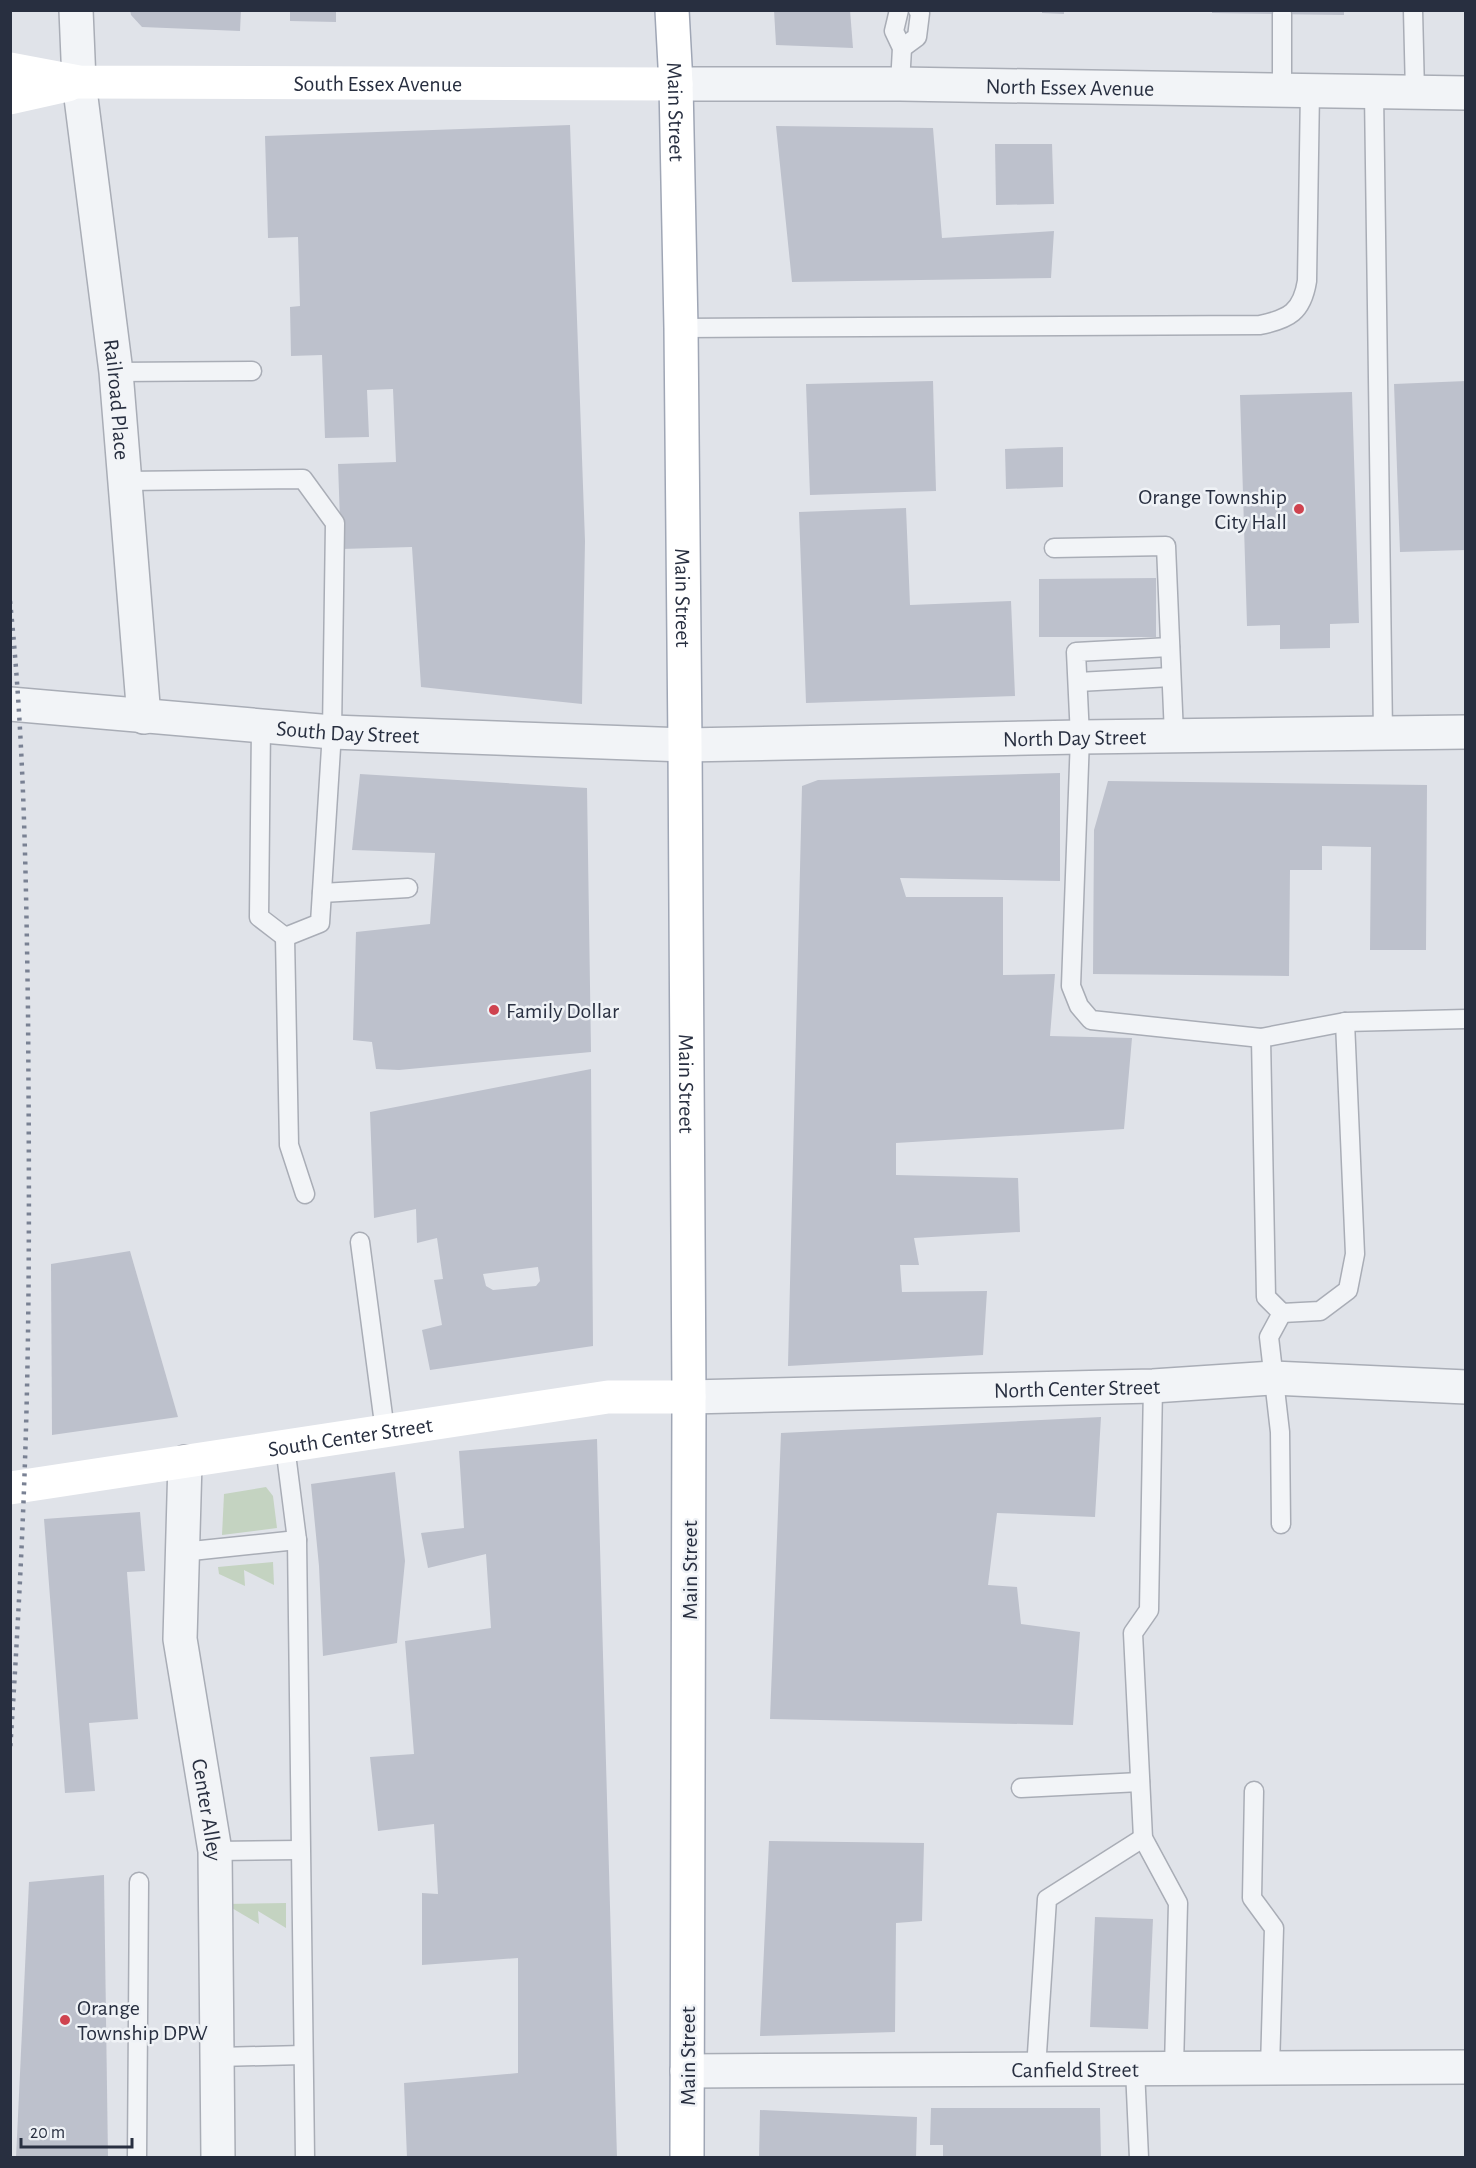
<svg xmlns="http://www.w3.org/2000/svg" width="1476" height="2168" font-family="'Alegreya Sans',sans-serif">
<rect width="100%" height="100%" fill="#e0e3e9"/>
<!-- green -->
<g fill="#c4d3c1">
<path d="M266,1487L273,1496L277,1528L222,1535L224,1494Z"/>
<path d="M273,1562L274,1585L244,1570L245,1586L219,1574L218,1567Z"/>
<path d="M286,1903V1928L258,1911L259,1924L225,1904Z"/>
</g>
<!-- building -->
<g fill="#bdc1cc" fill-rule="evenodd">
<path d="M130,10H241L240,31L142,27L131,15Z"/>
<path d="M290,10H336V22L290,21Z"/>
<path d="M774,10H850L853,48L776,45Z"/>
<path d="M1042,10H1064V14L1042,13Z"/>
<path d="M1212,10H1344V15L1212,13Z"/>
<path d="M570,125L585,541L582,704L421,687L412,547L341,549L338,464L396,462L393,389L367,390L369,437L325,438L322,355L291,356L290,307L300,306L298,237L268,238L265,136Z"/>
<path d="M776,126L933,128L942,238L1054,231L1051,278L792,282Z"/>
<path d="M995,144H1052L1054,204L996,205Z"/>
<path d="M933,381L936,491L810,495L806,384Z"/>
<path d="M1466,381V550L1400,552L1394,384Z"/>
<path d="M1352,392L1359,623L1330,624V648L1280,649V625L1247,626L1240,395Z"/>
<path d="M1063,447V487L1006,489L1005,449Z"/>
<path d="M906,508L910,605L1011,601L1015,696L806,703L799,512Z"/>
<path d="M1156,578V637H1039V579Z"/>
<path d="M1060,773V881L900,878L906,897H1003V975L1055,974L1050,1036L1132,1038L1124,1129L896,1143V1175L1018,1178L1020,1232L914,1238L919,1265H900L902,1292L987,1291L983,1355L788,1366L802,786L818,780Z"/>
<path d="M360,774L587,788L591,1052L399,1070L376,1069L372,1042L353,1040L356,932L430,924L435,853L352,850Z"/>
<path d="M1108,781L1427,785L1426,950H1370L1371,847L1322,846V870H1290L1289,976L1093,974L1094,830Z"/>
<path d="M591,1069L593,1346L430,1370L422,1330L442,1325L434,1280L443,1279L437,1238L417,1243L416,1209L374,1218L370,1112ZM538,1267L540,1281L536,1286L493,1290L486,1286L483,1274Z"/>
<path d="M130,1251L178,1417L52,1435L51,1264Z"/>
<path d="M1101,1417L1095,1517L997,1513L988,1585L1017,1587L1021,1624L1080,1632L1073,1725L770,1719L781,1433Z"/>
<path d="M597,1439L617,2158H407L404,2083L518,2073V1958L422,1965V1893L438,1894L434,1824L378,1831L370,1757L414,1754L405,1641L491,1628L486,1554L428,1568L421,1533L464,1528L459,1451Z"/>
<path d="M395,1472L405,1561L397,1643L323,1656L319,1566L311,1484Z"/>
<path d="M140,1512L145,1571L127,1572L138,1719L89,1723L95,1791L65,1793L44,1519Z"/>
<path d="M769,1841L924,1843L922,1921L896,1923L895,2032L760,2036Z"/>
<path d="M104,1875L108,2158H16L29,1882Z"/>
<path d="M1095,1917L1153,1919L1148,2029L1090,2027Z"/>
<path d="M931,2108H1100L1101,2158H943V2145H930Z"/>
<path d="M760,2110L917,2117L916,2158H759Z"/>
</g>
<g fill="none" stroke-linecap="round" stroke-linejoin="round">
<!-- lane casing -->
<g stroke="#a9adb6" stroke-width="21">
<g id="lane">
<path d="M899,10L894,31L902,48L900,84"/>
<path d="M1413,10L1415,93"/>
<path d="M1282,14V90"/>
<path d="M902,48L917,37L920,13L918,10"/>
<path d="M1374,93L1383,733"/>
<path d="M681,328L1260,325C1289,319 1302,312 1307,281L1310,90"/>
<path d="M116,372L252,371"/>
<path d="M125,481L303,479L335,523L332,732L320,923L285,937L259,917L261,726"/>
<path d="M1054,548L1166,546L1174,735"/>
<path d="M1170,647L1076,652L1080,737L1071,986L1079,1006L1091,1020L1261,1038L1345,1022L1466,1019"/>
<path d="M1078,682L1171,677"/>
<path d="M322,893L408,888"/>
<path d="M285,937L289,1145L305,1194"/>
<path d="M1261,1038L1266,1297L1282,1313L1320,1311L1348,1290L1355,1254L1345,1022"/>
<path d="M360,1242L385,1431"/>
<path d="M1153,1386L1149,1610L1133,1633L1143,1838L1178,1903L1174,2068"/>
<path d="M285,1446L297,1540L305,2158"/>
<path d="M1281,1524L1280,1432L1269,1337L1282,1313"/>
<path d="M182,1552L297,1540"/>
<path d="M1021,1788L1140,1782"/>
<path d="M1254,1791L1252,1898L1274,1928L1270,2068"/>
<path d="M215,1851L300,1850"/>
<path d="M218,2057L303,2055"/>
<path d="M1036,2069L1047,1899L1143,1838"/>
<path d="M1135,2069L1139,2158"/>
<path d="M137,2158L139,1882"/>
</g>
</g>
<!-- street casing -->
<g stroke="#a9adb6" stroke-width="36">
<g id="street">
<path id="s1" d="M76,10L79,82L116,372L144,717"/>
<path id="s2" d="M676,84H900L1466,93"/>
<path id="s3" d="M10,704L332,732L685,745L1080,737L1466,732"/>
<path id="s4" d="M689,1397L1153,1386L1273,1378L1466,1387"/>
<path id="s5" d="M185,1462L180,1639L215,1851L218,2158"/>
<path id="s6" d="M687,2071L1466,2067"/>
</g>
</g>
<!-- primary casing -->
<g stroke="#9fa6b5" stroke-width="36">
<g id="primary">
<path id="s9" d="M672,10L676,84L681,328L685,745L689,1397L687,2158"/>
</g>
</g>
<!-- lane -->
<use href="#lane" stroke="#f2f4f7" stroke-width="18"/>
<!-- street -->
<use href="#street" stroke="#f2f4f7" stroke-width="33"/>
<!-- secondary -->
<g stroke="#fff" stroke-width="33">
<path id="s7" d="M10,69L79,82L676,84"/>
<path d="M10,98L68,85"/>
<path id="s8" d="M10,1488L608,1397H689"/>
</g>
<!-- primary -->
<use href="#primary" stroke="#fff" stroke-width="33"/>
<!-- rail -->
<path stroke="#798193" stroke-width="4.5" stroke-dasharray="3 6" stroke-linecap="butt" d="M10,601C24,737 26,875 28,1011C29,1150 30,1289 26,1428C23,1536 17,1644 10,1751"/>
</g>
<!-- markers -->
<g fill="#cf434f" stroke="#eff2f6" stroke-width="2">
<circle cx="1299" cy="509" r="6"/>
<circle cx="494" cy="1010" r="6"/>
<circle cx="65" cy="2020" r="6"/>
</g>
<g text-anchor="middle" stroke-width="5" stroke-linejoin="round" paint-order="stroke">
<!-- street labels -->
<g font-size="22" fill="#282f40" stroke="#eff2f6">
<text dy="8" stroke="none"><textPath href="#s7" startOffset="369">South Essex Avenue</textPath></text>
<text dy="8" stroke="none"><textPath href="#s2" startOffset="394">North Essex Avenue</textPath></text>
<text dy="8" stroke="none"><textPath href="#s9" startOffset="102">Main Street</textPath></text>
<text dy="8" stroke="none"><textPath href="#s1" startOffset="392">Railroad Place</textPath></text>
<text dy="8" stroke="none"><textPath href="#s9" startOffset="588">Main Street</textPath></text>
<text dy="8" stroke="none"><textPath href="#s3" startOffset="339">South Day Street</textPath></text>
<text dy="8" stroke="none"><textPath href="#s3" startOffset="1066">North Day Street</textPath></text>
<text dy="8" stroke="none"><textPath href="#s9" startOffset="1074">Main Street</textPath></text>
<text dy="8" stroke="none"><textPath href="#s4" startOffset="388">North Center Street</textPath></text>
<text dy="8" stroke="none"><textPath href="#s8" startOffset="344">South Center Street</textPath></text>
<text transform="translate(689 1570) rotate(-90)" y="8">Main Street</text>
<text dy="8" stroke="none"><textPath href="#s5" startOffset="350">Center Alley</textPath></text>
<text transform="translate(687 2056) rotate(-90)" y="8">Main Street</text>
<text dy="8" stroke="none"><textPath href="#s6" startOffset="388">Canfield Street</textPath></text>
</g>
<!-- poi labels -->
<g font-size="22" fill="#282f40" stroke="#eff2f6" text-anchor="start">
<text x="1287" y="504" text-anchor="end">Orange Township<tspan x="1287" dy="25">City Hall</tspan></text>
<text x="506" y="1018">Family Dollar</text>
<text x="77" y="2015">Orange<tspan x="77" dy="25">Township DPW</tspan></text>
</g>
</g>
<!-- border -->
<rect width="1476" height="2168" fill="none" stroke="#282f40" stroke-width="24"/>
<!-- scale -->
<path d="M21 2138v9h111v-9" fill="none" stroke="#282f40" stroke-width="3"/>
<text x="30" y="2138" font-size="18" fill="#282f40" stroke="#eff2f6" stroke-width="4.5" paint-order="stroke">20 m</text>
</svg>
